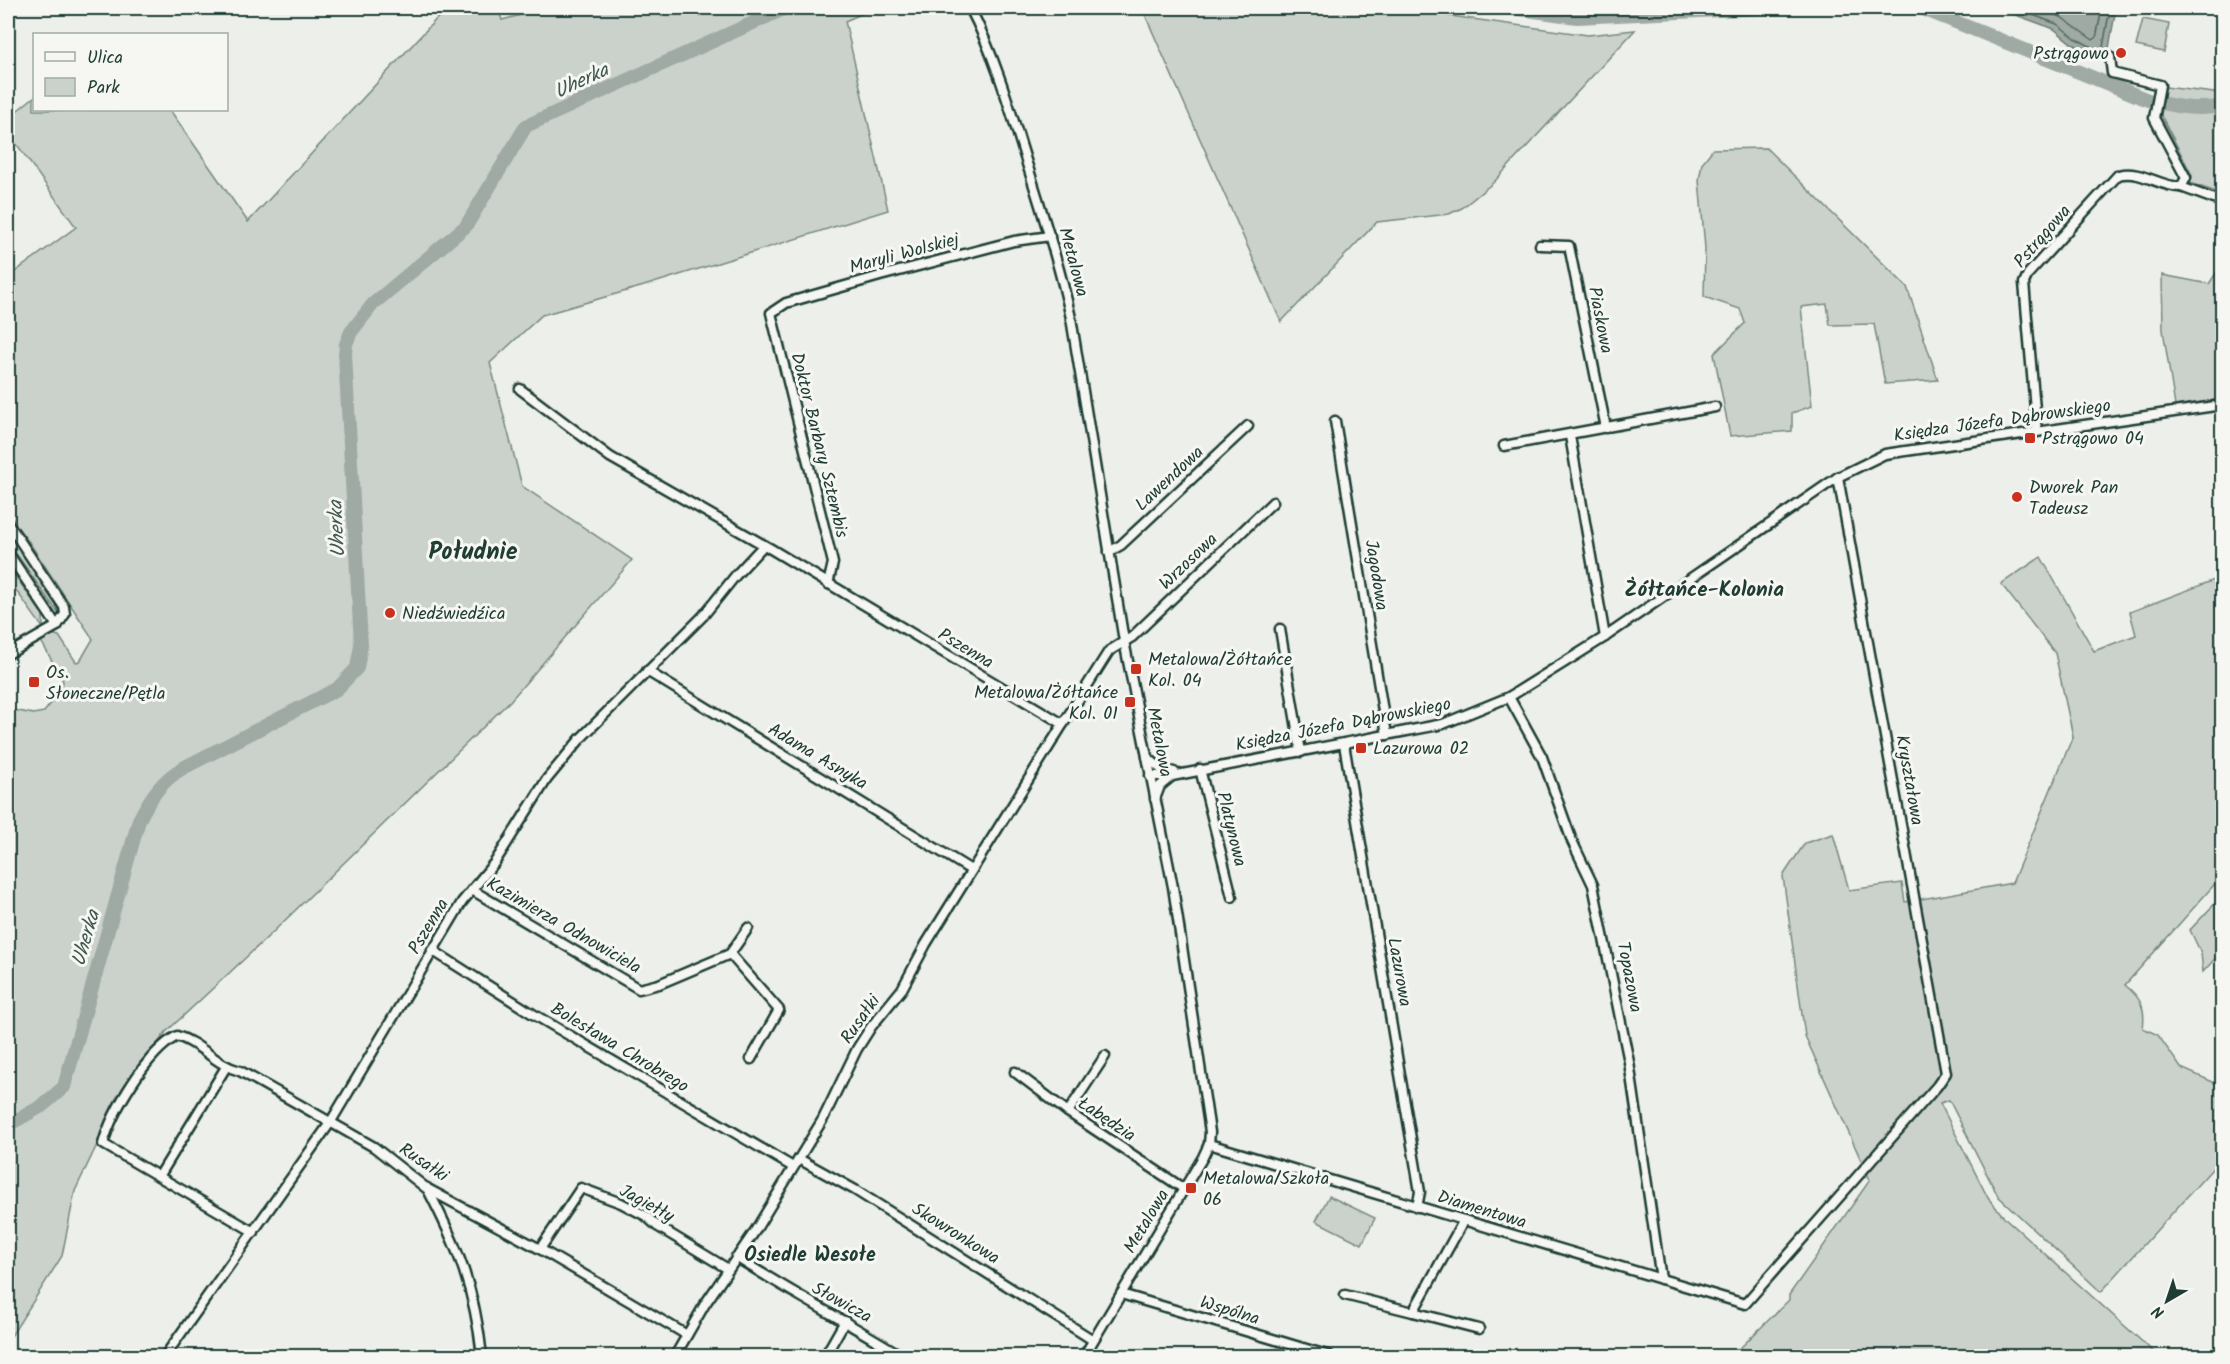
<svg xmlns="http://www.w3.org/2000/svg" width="2230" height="1364" font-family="Kalam,sans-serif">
<rect width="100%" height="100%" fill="#edefea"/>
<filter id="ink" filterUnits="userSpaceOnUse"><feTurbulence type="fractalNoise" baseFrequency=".0167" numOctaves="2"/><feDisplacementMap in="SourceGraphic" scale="12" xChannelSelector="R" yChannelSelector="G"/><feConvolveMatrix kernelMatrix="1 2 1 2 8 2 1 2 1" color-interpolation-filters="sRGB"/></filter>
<g filter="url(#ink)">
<!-- green -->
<g fill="#cbd2cc" stroke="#758880" stroke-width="1.5">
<path d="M438,8H498L502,20L546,8H875L845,21L888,210L644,286L542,315L490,363L522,486L632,560L510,701L272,933L166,1032L124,1088L75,1191L62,1256L8,1341V709L33,714L44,712L61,691L63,681L40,639L51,634L59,636L76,662L80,661L93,639L29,542L8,516V277L76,227L8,132V118L34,97V110H170L248,222L441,14Z"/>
<path d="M1142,8H1393L1588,35L1635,30L1494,182L1462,208L1449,214L1377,222L1281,322Z"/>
<path d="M2143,19L2169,24L2164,52L2136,46Z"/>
<path d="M2165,87L2222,94V189L2219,193L2190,183L2192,175L2161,115Z"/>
<path d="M1766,148L1907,287L1938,380L1885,384L1874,324L1830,325L1827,304L1801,307L1812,406L1792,413V431L1730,436L1714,354L1745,323L1740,309L1704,297L1705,248L1699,180L1702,163L1713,149Z"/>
<path d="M2222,264V399L2175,406L2163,330L2162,275L2209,284Z"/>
<path d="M8,530L57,602L58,613L8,542Z"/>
<path d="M2041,557L2094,651L2136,635L2130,612L2222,577V876L2125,985C2141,998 2146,1008 2143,1028L2158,1035L2181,1068L2222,1086V1158L2101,1292L1998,1196L1949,1100L1940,1103L1988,1198L2004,1217L2158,1356H1732L1789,1300V1295L1870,1180L1805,1036L1783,876L1805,843L1833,834L1849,890L1902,883L1905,902L2012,883L2073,736L2055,653L2001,584Z"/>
<path d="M8,569L11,570L43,615V628L8,579Z"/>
<path d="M2222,896V951L2203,972L2201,953L2190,930Z"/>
<path d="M1329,1196L1375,1218L1362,1244L1316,1221Z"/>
</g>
<!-- water -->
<path fill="#9faaa4" stroke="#6c7e77" stroke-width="1.5" d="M1997,8H2116L2109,48L2100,58L2071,43L2054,29Z"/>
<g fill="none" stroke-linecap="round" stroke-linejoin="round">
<!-- shore -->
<g stroke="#526961" stroke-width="1.5">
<path d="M2014,8L2057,24L2075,38L2099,51L2103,47L2110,8"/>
<path d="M2035,8L2061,17L2093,40L2096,38L2102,8"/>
</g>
<!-- river -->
<g stroke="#9faaa4" stroke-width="14">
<path d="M1513,8L1577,17L1761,8"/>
<path d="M1921,8L2148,100C2173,106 2196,111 2222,106"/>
<path d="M8,1125L42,1106L64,1087L139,820C150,798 162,780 183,768L337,689L357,668L361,645L345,354L346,344L351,332L373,304L466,226L526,126L786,8"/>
</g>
<!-- minor casing -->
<g stroke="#1f3d34" stroke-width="13">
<g id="minor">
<path d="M970,8C994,54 1009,105 1024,154C1041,209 1059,263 1071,318L1124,641L1173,887L1210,1132L1209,1144L1203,1157L1084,1356"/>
<path d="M2181,187L2222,202"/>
<path d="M1540,245L1569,246L1606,428"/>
<path d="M520,389L610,457L771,549L1063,724L1109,651L1132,637L1273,502"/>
<path d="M1335,421L1387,735"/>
<path d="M2037,432L2024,283L2028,274L2118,175C2141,169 2159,187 2181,187L2186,178L2154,118L2160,85L2112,73L2110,57"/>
<path d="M1570,436L1605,637"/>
<path d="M1504,446L1715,407"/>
<path d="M8,523L64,607L65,614L57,626L8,654"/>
<path d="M1109,552L1121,545L1248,426"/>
<path d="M8,553L57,626"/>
<path d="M828,584L833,563L771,313L786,303L880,276L1014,241L1050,236"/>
<path d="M1280,629L1301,752"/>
<path d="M647,671L971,870"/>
<path d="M1509,697L1542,757L1572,841L1593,885L1629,1062L1661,1279"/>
<path d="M1344,744L1420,1192L1417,1207"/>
<path d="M1147,757L1161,769L1174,772"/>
<path d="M1200,769L1232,897"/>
<path d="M1150,776H1172L1443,724L1509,697L1605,637L1838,477L1885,454L2222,405"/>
<path d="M1155,799L1160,786L1172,776"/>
<path d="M472,890L639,989L659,984L730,954L748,928"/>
<path d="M432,950L533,1014L793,1167"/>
<path d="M730,954L779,1010L751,1059"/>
<path d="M1015,1072L1068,1112L1184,1189"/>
<path d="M1068,1112L1105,1056"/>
<path d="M1209,1144L1745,1304L1937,1086L1946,1073L1838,477"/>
<path d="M799,1159L855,1190L1093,1340"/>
<path d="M160,1175L226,1067"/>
<path d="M427,1188C458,1247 475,1290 482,1356"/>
<path d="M254,1232L103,1144C112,1111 147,1052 177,1036C201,1043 215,1065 240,1071L374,1147L426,1188L540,1249L687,1335"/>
<path d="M540,1249L581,1188L621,1203L646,1216L657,1226L728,1269"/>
<path d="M736,1257C790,1292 847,1322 902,1356"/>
<path d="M1121,1294L1330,1356"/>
<path d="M1345,1295L1413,1312L1464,1220"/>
<path d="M1413,1312L1479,1329"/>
<path d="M165,1356L330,1123L462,902L495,862L547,779L581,738L703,616L736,575L763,546"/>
<path d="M675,1356L705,1304L755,1231L823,1119L857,1049L871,1027L902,989L926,944L1063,724"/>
<path d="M825,1356L845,1321"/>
</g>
</g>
<!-- minor -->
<use href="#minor" stroke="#f6f6f2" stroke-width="8"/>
</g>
</g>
<!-- markers -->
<g fill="#c8321e" stroke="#f6f6f2" stroke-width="2">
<circle cx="2121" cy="53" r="6"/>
<rect x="2024" y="432" width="12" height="12" rx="3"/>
<circle cx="2017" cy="497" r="6"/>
<circle cx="390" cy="613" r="6"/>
<rect x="1130" y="663" width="12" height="12" rx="3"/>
<rect x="28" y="676" width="12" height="12" rx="3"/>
<rect x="1124" y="696" width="12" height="12" rx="3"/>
<rect x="1355" y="742" width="12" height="12" rx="3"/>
<rect x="1185" y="1182" width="12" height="12" rx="3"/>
</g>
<g text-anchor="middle" stroke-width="6" stroke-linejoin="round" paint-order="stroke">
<!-- poi labels -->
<g font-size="18" fill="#1f3d34" stroke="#f6f6f2" text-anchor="start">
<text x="2109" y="59" text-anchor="end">Pstrągowo</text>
<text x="2042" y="444">Pstrągowo 04</text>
<text x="2029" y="493">Dworek Pan<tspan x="2029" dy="21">Tadeusz</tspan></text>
<text x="402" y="619">Niedźwiedźica</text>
<text x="1148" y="665">Metalowa/Żółtańce<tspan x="1148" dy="21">Kol. 04</tspan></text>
<text x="46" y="678">Os.<tspan x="46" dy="21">Słoneczne/Pętla</tspan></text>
<text x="1118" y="698" text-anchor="end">Metalowa/Żółtańce<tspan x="1118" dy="21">Kol. 01</tspan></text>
<text x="1373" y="754">Lazurowa 02</text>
<text x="1203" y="1184">Metalowa/Szkoła<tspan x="1203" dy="21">06</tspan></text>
</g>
<!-- street labels -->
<g font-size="18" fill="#1f3d34" stroke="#f6f6f2">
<text transform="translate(2042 236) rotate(-49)" y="6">Pstrągowa</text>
<text transform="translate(904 253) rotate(-15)" y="6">Maryli Wolskiej</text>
<text transform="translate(1074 262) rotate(75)" y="6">Metalowa</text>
<text transform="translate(1601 320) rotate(79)" y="6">Piaskowa</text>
<text transform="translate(2002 420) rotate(-8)" y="6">Księdza Józefa Dąbrowskiego</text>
<text transform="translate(820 445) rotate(76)" y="6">Doktor Barbary Sztembis</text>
<text transform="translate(1169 478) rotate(-43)" y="6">Lawendowa</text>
<text transform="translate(1188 561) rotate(-44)" y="6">Wrzosowa</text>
<text transform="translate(1377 575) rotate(81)" y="6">Jagodowa</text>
<text transform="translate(966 648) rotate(31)" y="6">Pszenna</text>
<text transform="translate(1343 724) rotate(-11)" y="6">Księdza Józefa Dąbrowskiego</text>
<text transform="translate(1160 742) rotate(79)" y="6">Metalowa</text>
<text transform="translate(818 756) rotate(31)" y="6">Adama Asnyka</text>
<text transform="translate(1910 780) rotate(80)" y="6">Kryształowa</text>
<text transform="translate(1232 829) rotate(76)" y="6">Platynowa</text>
<text transform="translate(564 925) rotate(30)" y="6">Kazimierza Odnowiciela</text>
<text transform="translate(428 926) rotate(-59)" y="6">Pszenna</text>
<text transform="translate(1400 972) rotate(80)" y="6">Lazurowa</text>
<text transform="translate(1630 977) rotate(79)" y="6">Topazowa</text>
<text transform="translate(860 1019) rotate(-55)" y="6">Rusałki</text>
<text transform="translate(620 1047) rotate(31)" y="6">Bolesława Chrobrego</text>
<text transform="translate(1107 1119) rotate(34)" y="6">Łabędzia</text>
<text transform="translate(424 1162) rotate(34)" y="6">Rusałki</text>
<text transform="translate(647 1203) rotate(29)" y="6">Jagiełły</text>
<text transform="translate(1482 1209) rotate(17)" y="6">Diamentowa</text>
<text transform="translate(1146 1221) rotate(-59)" y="6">Metalowa</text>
<text transform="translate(956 1233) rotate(32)" y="6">Skowronkowa</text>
<text transform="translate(842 1302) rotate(29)" y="6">Słowicza</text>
<text transform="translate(1230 1310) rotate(17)" y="6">Wspólna</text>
</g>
<!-- water labels -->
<g font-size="20" font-style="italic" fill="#3f5850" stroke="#f6f6f2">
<text transform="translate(581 80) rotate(-25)" y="7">Uherka</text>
<text transform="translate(336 529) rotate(-93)" y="7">Uherka</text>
<text transform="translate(85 938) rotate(-74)" y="7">Uherka</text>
</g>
<!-- neighbourhood labels -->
<g font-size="20" font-weight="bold" fill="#1f3d34" stroke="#f6f6f2">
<text x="810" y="1261">Osiedle Wesołe</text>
</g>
<!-- quarter labels -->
<g font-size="21" font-weight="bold" fill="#1f3d34" stroke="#f6f6f2">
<text x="1704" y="596">Żółtańce-Kolonia</text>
</g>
<!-- district labels -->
<g font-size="24" font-weight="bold" fill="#1f3d34" stroke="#f6f6f2">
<text x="473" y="559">Południe</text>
</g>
</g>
<!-- margin -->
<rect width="2230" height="1364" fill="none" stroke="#f6f6f2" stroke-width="30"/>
<rect x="15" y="15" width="2200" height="1334" fill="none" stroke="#1f3d34" stroke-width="2" filter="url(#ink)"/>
<!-- legend -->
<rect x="33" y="33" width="195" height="78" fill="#f6f6f2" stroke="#a0aca6" stroke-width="1.5"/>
<rect x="45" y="52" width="30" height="9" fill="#f6f6f2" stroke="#a0aca6" stroke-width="1.5"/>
<text x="87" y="63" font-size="18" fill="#1f3d34">Ulica</text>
<rect x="45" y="78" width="30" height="18" fill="#cbd2cc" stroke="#a0aca6" stroke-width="1.5"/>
<text x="87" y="93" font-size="18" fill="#1f3d34">Park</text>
<!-- north arrow -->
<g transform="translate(2167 1301) rotate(219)" stroke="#f6f6f2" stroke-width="4.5" paint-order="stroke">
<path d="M0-4.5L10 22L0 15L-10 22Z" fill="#1f3d34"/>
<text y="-9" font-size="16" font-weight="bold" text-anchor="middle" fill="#1f3d34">N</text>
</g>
</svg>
